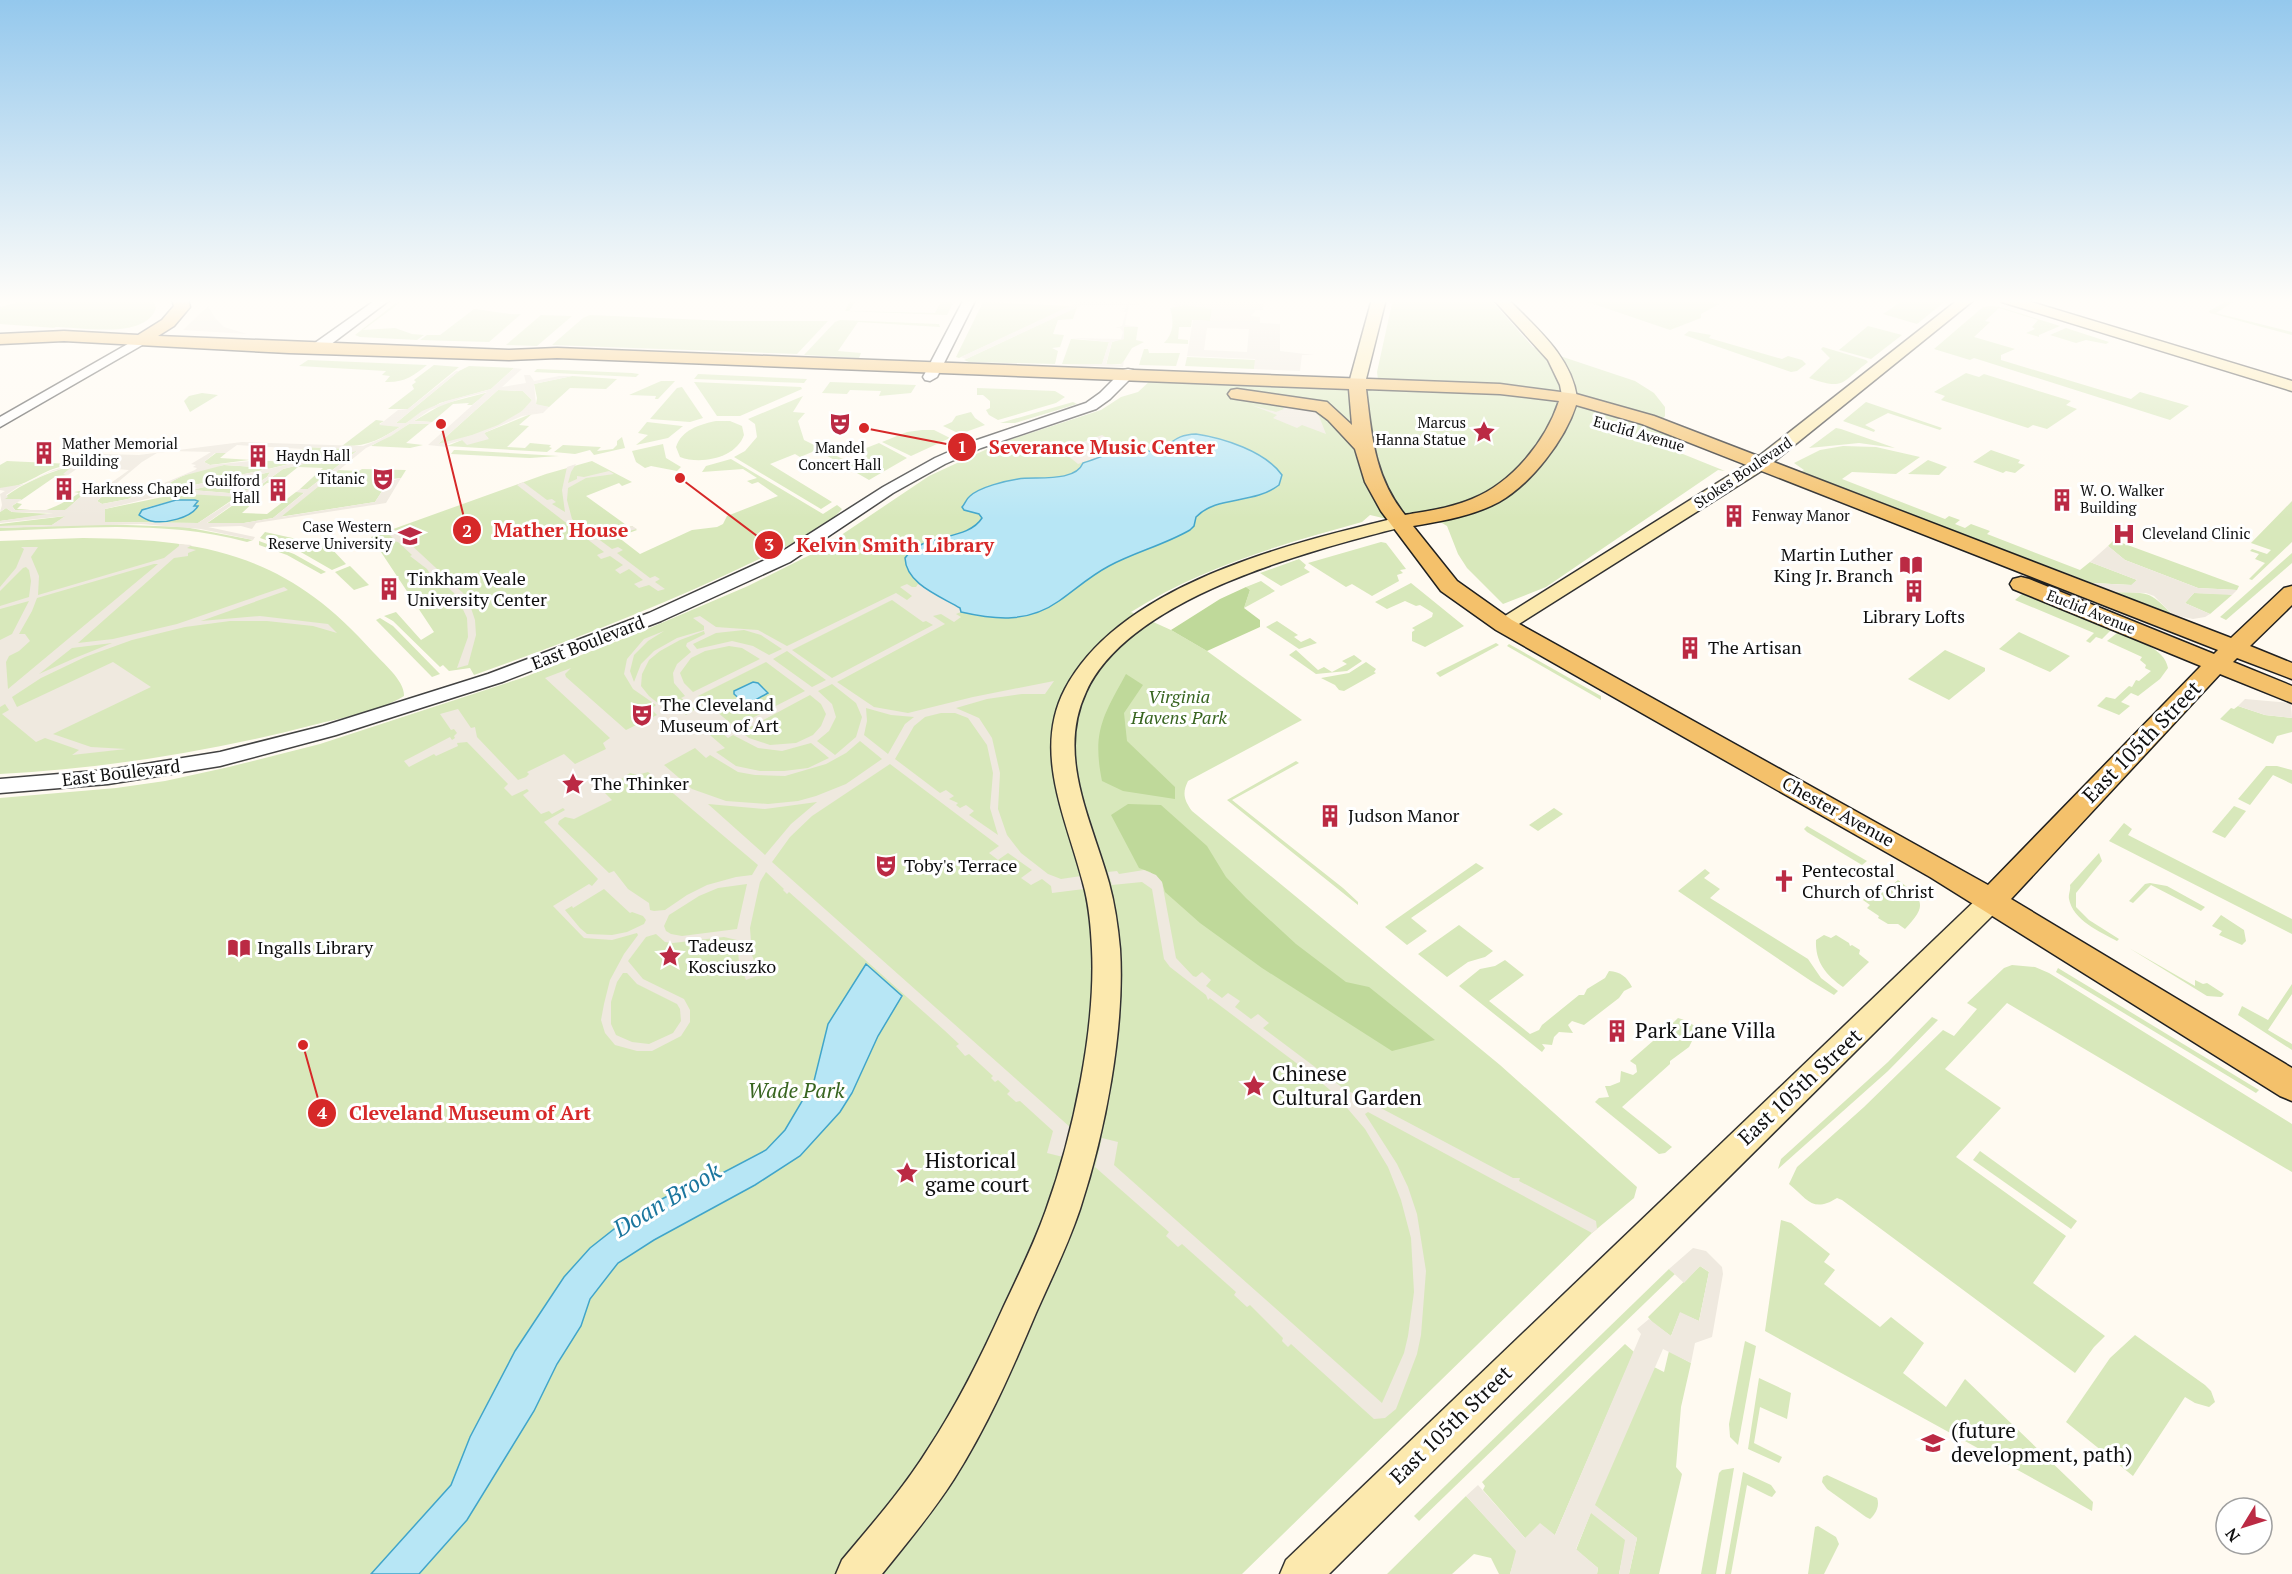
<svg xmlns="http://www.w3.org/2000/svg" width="2292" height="1574" font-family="'PT Serif',serif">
<rect width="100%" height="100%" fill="#fffaf1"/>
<!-- green -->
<g fill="#d8e8bb" fill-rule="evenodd">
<path d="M30,299H152L156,308C146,340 80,327 54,327L56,328L0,324V307Z"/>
<path d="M401,299H405L363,330L395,328L412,334L424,335L417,340L360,337L355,335Z"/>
<path d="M851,299H857L849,311L935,313L942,299H955L951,302L953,303L947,315L845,311Z"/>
<path d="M1393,299H1490L1533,347L1635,381L1654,393L1665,407V416L1656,428L1678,437L1663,446L1725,471L1718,470L1546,587L1503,604L1467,568L1458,554L1447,526L1442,523L1400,522L1370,515L1362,522C1282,544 1202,567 1131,612L1171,630L1207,651L1302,720L1188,781C1182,793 1184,800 1192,811L1500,1065L1637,1187L1634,1198L1592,1233L1242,1574H0V798L116,788L165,781L229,767L320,744L522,678L638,633L748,586L816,552L929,476L1000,443L1101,410L1121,397L1138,392L1152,379L1379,387L1377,372Z"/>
<path d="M1579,299H1703L1719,304L1701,314V318L1670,330Z"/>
<path d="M1905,299H1948L1917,324L1883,314Z"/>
<path d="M2238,299L2216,313L2292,332V335L2210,313L2209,311L2229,300Z"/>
<path d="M983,302L1072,306L959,358L956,357Z"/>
<path d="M1184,305L1213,308L1210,321L1192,320L1191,327H1179L1178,339L1188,340V344L1164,343C1174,333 1174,321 1170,308Z"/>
<path d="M1990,306L2000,307L2060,326L2039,335V337L2026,333L2035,329L2032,327L2038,320L1999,308L1985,321L1990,322L1974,337L2015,349L2001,355V360L2131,399L2140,392L2189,406L2170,420L1974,358L1970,360L1934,349L1983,307Z"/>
<path d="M1077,307L1073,319L1058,320L1053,334L1064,335L1060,347L1052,348L1058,351L1055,364L969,362L964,360Z"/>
<path d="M474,309C490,310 504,315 521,314L489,342L420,340L427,335H440Z"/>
<path d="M541,315L572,316L537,346L506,345Z"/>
<path d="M590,315L729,321H828L797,354L552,345L583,318Z"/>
<path d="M840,320L939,324L940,327L858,322L838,351L861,353L859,358L804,355L835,322Z"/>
<path d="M1124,326L1138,327L1136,340L1144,342L1132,348L1122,364L1106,365L1112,342L1124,338Z"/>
<path d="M1868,326L1902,335L1871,359L1839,350Z"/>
<path d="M2066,328L2109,342L2106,344L2086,340L2076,343L2050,335Z"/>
<path d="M1689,331L1711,335L1709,338L1782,359L1788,356L1802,360L1806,364L1797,371L1791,372L1684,335Z"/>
<path d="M1071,339L1109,342L1102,365L1062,364Z"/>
<path d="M1823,347L1866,360L1868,362C1840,384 1844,390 1809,378L1830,358L1821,349Z"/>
<path d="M1144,349H1148L1149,353H1180L1176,366L1139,365Z"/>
<path d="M1187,357L1256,360L1254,369L1185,366Z"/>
<path d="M308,360L427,365C413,376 404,383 385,382L390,376L382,375L386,371L299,366Z"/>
<path d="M434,365L459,367L408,409H388L414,389L412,385L416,382L414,380Z"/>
<path d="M469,366L514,368L491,389L440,403L406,423H396L459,371Z"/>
<path d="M537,369L632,373L639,374L636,377L534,372Z"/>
<path d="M1966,373L1979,377L1984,374L2071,401L2066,405L2077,409L2047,429L2033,425L2028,428L1941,400L1945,396L1934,392Z"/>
<path d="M698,374L807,379L804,383L694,379Z"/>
<path d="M572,376L617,379L606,389L570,388L549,407L538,406L536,404L537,398L534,384Z"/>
<path d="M661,381H675L658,399H655L656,396L629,395Z"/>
<path d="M694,382L801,387L802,389L740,416H717Z"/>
<path d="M830,382L916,385L911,393L879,396L881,391L850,390L847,394L822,393Z"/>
<path d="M682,387L703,418L690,422L650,419L677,388Z"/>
<path d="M977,388L1055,391L1065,397L1056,403L998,420L989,415L986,410L990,408V401L983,395H977Z"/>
<path d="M498,390L523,391L532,400C520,423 462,440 438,444Z"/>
<path d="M489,392L472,405H467L469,403L453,404L432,422L414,421L443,404Z"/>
<path d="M202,393L218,395L190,412L184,401L189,396Z"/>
<path d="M803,396L793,412L805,413L798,421L804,440L849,462L867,455L861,450L879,443L907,458L869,480L817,450L800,457L795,454L770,464L832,502L821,509L734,457L745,451L757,437L755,424L748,419Z"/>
<path d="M1073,402L1077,404L1015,423H1000Z"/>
<path d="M1866,402L1942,428L1940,430L1888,413L1865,425L1875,430L1874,432L1843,421Z"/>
<path d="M971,412L975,418L985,425L960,434L943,426L952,422L956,416Z"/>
<path d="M533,413L519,425L529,426L507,447L525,448L530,443L551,445L549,447L552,448L547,452L447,446L462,440L488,438L484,433Z"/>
<path d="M376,420L384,421L379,424L401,426C382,439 366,447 342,446Z"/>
<path d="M716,421H730L742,426L744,435C736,458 701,465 680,457L676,447C681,430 701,424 716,421Z"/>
<path d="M647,422L682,426H683L668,438L636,445L648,435L638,433Z"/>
<path d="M409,424H429L406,443L423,445L410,448L371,446Z"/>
<path d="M1836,428L1841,429L1895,448L1859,443L1809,448Z"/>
<path d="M922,430H934L950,438L911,456L882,442L907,432Z"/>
<path d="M622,437L625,448L594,455L590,450L575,454L554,452L563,445L601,447L597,451L613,449L617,445V441Z"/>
<path d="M663,444L666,458L681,467L677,471L651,466L645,468L636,462L632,451Z"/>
<path d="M1843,446L1876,447L1920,457L1896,474L1852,472L1842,479L1945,519L1949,516L1960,520L1955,524L1965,528L1971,524L1990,531L1987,534L2080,570L2090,562L2137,580L2132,585L2092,583L1801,472L1804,470L1794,463L1820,450Z"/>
<path d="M306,447L352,449L268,469L249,460L210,465L204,462L216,453H226L220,458L286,462Z"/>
<path d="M358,450L308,489H300L323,468L298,467L278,483H267L254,493H250L283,469Z"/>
<path d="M454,450H457L559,456L530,458L451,454Z"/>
<path d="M1991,450L2020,460L2018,463L2025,465L2015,473L2006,471L2003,473L1973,462Z"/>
<path d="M83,456L89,457C77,464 66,465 53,469C34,476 21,489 0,488V465L7,461L71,464Z"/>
<path d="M731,459L823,514L837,505L842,509C823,531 782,549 755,561C664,605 570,641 474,675L470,668L449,671L443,665L440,667L393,621L384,616L396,612L421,640L434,632L371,537L546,474L592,461L632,482L622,486L619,483L586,496L629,527L632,526L637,530L618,537L640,554L692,530L717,527L723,524L727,516L778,496L758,482L752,484L747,481L757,478L743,469L702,472L706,466Z"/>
<path d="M1928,460L1947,467L1939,475L1908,474Z"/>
<path d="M224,465L257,467L263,470L171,490H163C170,476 209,467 224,465Z"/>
<path d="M71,466H74L64,474L68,475L56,476L17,503L22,504L17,509C26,509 38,512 46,510C52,509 76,496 79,493L74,492L91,489C82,495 75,501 69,508C61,515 26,510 15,510L12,506L21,500L4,499C11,488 57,469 71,466Z"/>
<path d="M362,469L406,470L401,478L392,479V476L386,475L373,480L376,483L388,482L375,502L279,517L338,470L359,471Z"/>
<path d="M270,472L267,477L241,494L191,490Z"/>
<path d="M130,491L136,495L128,499L102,504L97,501L107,492Z"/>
<path d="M296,492H305L273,518L244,523L206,524L246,496L258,498L242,513L267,514Z"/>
<path d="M182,493L238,496L198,523L104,522L105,509ZM175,500L195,501V504C182,520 159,527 141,515L145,508Z"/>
<path d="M2292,501V542L2252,580L2249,579L2265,563L2255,559L2259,554L2250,551L2252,549L2267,554L2271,550L2251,543Z"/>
<path d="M6,508L12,512L53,514L0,521V512Z"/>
<path d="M66,516L52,525L0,526V524Z"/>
<path d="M97,524L185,527L253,540L247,542C166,520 82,528 0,531V528Z"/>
<path d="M265,532L329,546L346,564L332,570L299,551L260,538Z"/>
<path d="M83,538C206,539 288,555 373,652C383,663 405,681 404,696C380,711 341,718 313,725C209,752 107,768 0,774V541Z"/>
<path d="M2114,540L2239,586L2237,590L2198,588L2125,560L2108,546Z"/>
<path d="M259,541L294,554L326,572L321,574L287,555L259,545Z"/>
<path d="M1381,542L1386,543L1406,569L1400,570L1403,573L1397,575L1399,581L1372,596L1352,584L1346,587L1308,563Z"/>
<path d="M2292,553V563L2226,620L2220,617Z"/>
<path d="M1299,559L1306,565L1304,568L1310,572L1281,586L1260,573Z"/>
<path d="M350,566L369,585L354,590L335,572Z"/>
<path d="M1261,581L1275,591L1244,608L1250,590L1246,587Z"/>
<path d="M1411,583L1464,626L1425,647L1412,641V632L1415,630L1412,628L1432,617L1433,613L1420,605L1416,606L1405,601L1387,609L1375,602Z"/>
<path d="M2114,592C2149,593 2148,590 2173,615Z"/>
<path d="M2194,593L2228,594L2232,595L2210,614L2185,603Z"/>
<path d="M2022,594L2111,630L2102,639L2096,637L2090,643L2086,641L2094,633L2015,600Z"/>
<path d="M380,618L393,626L440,674L432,677L376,620Z"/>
<path d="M1277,621L1298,635L1294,637L1301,642L1310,638L1317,643L1299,649L1266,627Z"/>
<path d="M2019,632L2070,656L2050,672L1999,649Z"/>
<path d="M2117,633C2134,639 2165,648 2168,668L2160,679L2138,696L2131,693L2121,702L2130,706L2119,715L2097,706L2106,697L2115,699L2129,686L2132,687L2136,680L2139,681L2151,671L2145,668L2146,665L2140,660L2142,657L2107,641Z"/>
<path d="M1496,643L1499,645L1440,677L1436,673Z"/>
<path d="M1509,644L1601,696V700L1507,646Z"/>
<path d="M1296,650L1318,670L1324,667L1332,672L1347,664L1342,661L1354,655L1362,661L1347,671L1316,674L1289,655Z"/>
<path d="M1945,650L1985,668V671L1949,700L1908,679Z"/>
<path d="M1366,662L1376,669L1374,672L1376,673L1344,691L1339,690L1335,685L1321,678L1349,673Z"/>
<path d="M2238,706L2265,715L2292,718V732L2277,736L2273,744L2220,719L2231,708L2234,709Z"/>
<path d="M1296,761L1299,763L1232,800L1343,888L1358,902V905L1227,800Z"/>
<path d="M2266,766H2277L2292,770V784L2273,775L2250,805L2238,799Z"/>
<path d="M2234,806L2246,811L2225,838L2212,832Z"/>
<path d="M1554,808L1563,814L1538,831L1529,825Z"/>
<path d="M2124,823L2132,829L2128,835L2292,919V934L2109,841Z"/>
<path d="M1807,826L1867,861L1862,865L1807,832L1804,829Z"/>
<path d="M2099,853L2102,861L2076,893V907L2089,920L2119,939L2117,941C2100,932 2073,920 2069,899C2068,894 2071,890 2070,885Z"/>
<path d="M1476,863L1484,868L1411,918L1427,931L1407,945L1385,927Z"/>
<path d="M1705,869L1710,873L1704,878L1720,889L1710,898L1808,959L1821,978L1838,991L1834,995L1811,981L1678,891Z"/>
<path d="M1898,880C1924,900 1928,905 1905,929L1898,924H1888L1878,918L1879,916L1867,908L1870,905L1863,900L1868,894L1884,892Z"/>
<path d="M2150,883L2167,886L2205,907L2201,911L2151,885L2133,903L2129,901L2145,884Z"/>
<path d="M2221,915L2244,930L2246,941L2242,945L2219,935L2222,931L2212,926Z"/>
<path d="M1459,925L1493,951L1485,957L1468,962L1447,977L1418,954Z"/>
<path d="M1824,935L1831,938L1836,935L1849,943L1850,946L1852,945L1860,950L1859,954L1869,962L1843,987C1826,975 1815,962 1816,940Z"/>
<path d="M2129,948L2195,986V980L2203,984L2207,983L2224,994L2221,997L2207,996Z"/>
<path d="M1505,960L1524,975L1489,1001L1530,1034L1539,1030L1542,1025L1579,995H1584L1587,989L1605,978L1609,971C1621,972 1627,977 1632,987L1624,991L1619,998L1584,1025L1572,1021L1568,1025L1573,1033L1559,1032L1554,1037L1552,1045L1542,1044L1545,1048L1542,1052L1459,986L1480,969L1495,966Z"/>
<path d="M2012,965L2035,967L2049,973L2292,1124V1172L2007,1003L1945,1069L2001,1108L1956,1157L2066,1236L2033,1283L2105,1336L2094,1347L2075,1373L1842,1200L1837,1198C1813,1213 1808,1200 1789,1184L1797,1167L1864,1107L1943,1030L1954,1036L1977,1009L1967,1003L2004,968Z"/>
<path d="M2058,968L2259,1090L2256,1093L2056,972Z"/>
<path d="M2292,984V994L2268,1030L2292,1044V1050L2238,1015L2242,1006L2268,1020Z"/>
<path d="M1932,1017L1938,1020L1888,1071L1778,1169L1781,1159L1888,1062Z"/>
<path d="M1678,1018C1689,1021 1698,1026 1701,1037L1692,1041L1689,1047L1670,1061V1064L1622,1107L1672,1147L1665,1153L1659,1154L1595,1102L1599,1098L1609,1097L1605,1086H1610L1620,1082L1621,1071L1633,1075L1637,1072L1636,1065L1630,1061C1647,1046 1664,1032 1678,1018Z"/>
<path d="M1980,1151L2077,1221L2071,1229L1973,1160Z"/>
<path d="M1781,1220L1791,1223L1830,1254L1824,1262L1835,1270L1824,1284L1880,1327L1891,1317L1924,1343L1903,1373L1946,1407L1965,1379L2093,1502L2092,1511L1765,1331Z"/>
<path d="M1700,1266L1709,1272L1699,1321L1680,1313L1671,1336L1653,1323L1648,1317Z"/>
<path d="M1669,1269L1675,1274L1419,1521L1414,1516Z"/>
<path d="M2135,1335L2205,1385L2211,1391L2215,1402L2209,1407L2195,1403L2185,1397L2133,1476L2066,1422L2110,1358Z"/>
<path d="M1745,1341L1756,1346L1738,1445L1730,1437L1729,1424Z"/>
<path d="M1625,1344L1634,1352L1555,1535L1525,1538L1483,1490L1485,1486L1482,1482Z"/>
<path d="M1669,1351L1691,1363L1681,1407L1676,1467L1682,1474L1659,1574H1629L1637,1538L1594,1505L1654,1367L1664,1372Z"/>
<path d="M1759,1378L1791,1393L1787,1419L1760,1407L1754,1443L1782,1457L1779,1463L1748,1449Z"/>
<path d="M1734,1468L1716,1574H1701L1719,1473L1722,1470Z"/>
<path d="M1743,1472L1771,1485L1776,1492L1772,1497L1769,1496L1747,1485L1731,1574H1725Z"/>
<path d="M1827,1475L1877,1498C1880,1505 1876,1514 1870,1519L1866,1517L1827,1489L1822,1482L1823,1477Z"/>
<path d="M1466,1496L1517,1551L1510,1574H1499L1491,1558L1474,1554L1452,1574H1387Z"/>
<path d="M1591,1512L1626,1540L1619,1574H1597L1598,1568L1576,1550Z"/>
<path d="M1818,1526L1836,1537L1839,1544L1824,1574H1808L1815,1527Z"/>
</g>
<!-- forest -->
<g fill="#bfd99a">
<path d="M1246,587L1250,590L1244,608L1260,620V627L1207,651L1171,630L1220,599Z"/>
<path d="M1126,674L1143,685L1124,713L1127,741L1175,787V799L1123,791L1102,781C1092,732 1103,716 1126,674Z"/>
<path d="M1128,804L1161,805L1207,846L1226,877L1246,898L1296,944L1346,982L1369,987L1435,1040L1392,1051L1262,968L1200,923L1165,892L1162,882L1150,872L1139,868L1111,815Z"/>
</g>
<!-- plaza -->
<g fill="#efe9df" fill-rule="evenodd">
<path d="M1095,299L1091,302L1114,303L1107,299H1111L1126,304L1130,300L1135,299L1129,303H1158L1129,305L1125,325L1138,327H1124V339L1112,342L1106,364L1120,365L1124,361L1123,367L1062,365L1102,364L1109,342L1071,338L1121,339L1123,332L1120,328H1115L1122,326L1126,312L1120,311L1126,310L1121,308H1126V305H1082L966,359L961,357L1076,303L1078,300Z"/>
<path d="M1184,299L1211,304L1212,299H1257V303L1264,304L1263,310H1256L1251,316L1260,317V323L1280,324V351L1314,355H1302L1300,371L1254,369L1255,359L1187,356L1193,320L1210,321L1212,309L1184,305L1176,307L1172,304ZM1207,328L1249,329L1247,352L1204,350Z"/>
<path d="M208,306L215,318L224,327L247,334L183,330Z"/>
<path d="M514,368L522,369L502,387L526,383L524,375H530L534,381L559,376H572L534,384L536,404L549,407L543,413L522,416L484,433L489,439L467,445L462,440L448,444L447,447L428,445L487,392L462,398L430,410L414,421L432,422L429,424H409L391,436L366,448L281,517L375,502L388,482L401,478L386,503L256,523L252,529L241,526L208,527L255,537L253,540L201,529L141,524L0,528V526L52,525L65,516L0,523V521L53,513L12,512L6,508L0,512L2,505L0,494L5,491L0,490V488L24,484L53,470L80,463L89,457L83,456L100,450H106L102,453L105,454L139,455L242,442L363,446L380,439L400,427L379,425L398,410L408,409L456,371H459L396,423H406L422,411L446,401L491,389ZM498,390L523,391L532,400L522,411L498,425L472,435L438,444ZM237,445L303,449L306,447L351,449L269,469L261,460L210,465L204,462L215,453H226ZM173,451L211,452L191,464L196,465L193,467L197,468L195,470L155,487L137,488L142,484L136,483L127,488L112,487L142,462L157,453ZM357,451L308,489H300L296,492L304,493L273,518L244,523H207L240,499L249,496L254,493L251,492L283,469ZM224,465L257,467L263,470L172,490H163L166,485L182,476ZM73,466L63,474L68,475L81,466L129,470L108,485H95L65,510H15L12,506L22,499H5L8,497L6,495L18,487L50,472ZM270,472L267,477L241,494L192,490ZM130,491L136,495L128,499L102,504L97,501L107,492ZM171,493L238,497L198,523L105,522V509Z"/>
<path d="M1251,405L1276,412L1284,409L1282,407L1313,410L1319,416L1326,434L1302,425L1297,428L1273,418L1277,415Z"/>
<path d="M1102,435L1124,448L1078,464L1061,450Z"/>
<path d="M576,464L571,472L568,483L577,479V476L584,477L609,471L614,474L586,478L568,488L567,500L572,519L585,529L597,532L613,533L632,526L637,529L613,535H593L612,549L618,547L623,550L617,553L650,578L655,576L660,579L655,582L665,589L658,591L649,585L639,588L634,584L643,580L629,569L620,574L615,570L623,565L610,556L601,559L597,555L604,552L517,485L523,482L547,500L552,499L556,502L552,504L565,512L562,490L567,467Z"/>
<path d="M394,529L463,593L470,605L475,620L476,635L468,665L457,668L468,637L467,618L459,601L454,593L433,574H430L427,569L410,556L412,555L398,542L394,541L395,540L386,532Z"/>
<path d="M179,544L192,545L187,548L196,550L188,553V556L174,558L78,643L113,639L177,624L284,587L288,590L201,621L260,616L328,624L337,633L313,626L267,621H230L185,627L132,640L85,657L41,678L12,697L17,707L113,662L151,687L53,734L91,747L126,749L72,755L79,750L45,738L36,742L2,714L9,710L5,704L0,707V640L12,634L29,601L0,609V606L29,597L31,581L29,570L26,567L23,568L0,591V587L16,568L24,549L21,547H38L31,557L39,576L38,595L164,558L179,546ZM154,564H158L8,689L6,662L9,656L19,651L30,641L25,634H19L32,611L37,598ZM112,643L75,658L39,674L72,648Z"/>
<path d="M2108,546L2125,560L2198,588L2237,590L2232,595L2194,593L2185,603L2210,614L2205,617L2193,619L2173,615L2154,596L2146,593L2114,592L2092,583L2131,585L2137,580L2090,562Z"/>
<path d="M907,584L912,587H916L918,584L922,585L960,608L961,612L956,614L961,617L954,622L941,614L933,616L945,624L837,682L874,707L908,713L973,697L1054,681L1045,694H1022L987,699L956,708L979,718L992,738L1000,773L998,809L1007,835L1021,853L1048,874L1061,879L1081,876L1084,889L1052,893L1051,886L1042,879L1031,885L1021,878L1032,870L1008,853L998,860L989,853L999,846L890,764L812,816L790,837L772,862L1071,1128L1063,1157L1047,1153L1053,1131L1020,1101L1016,1102L1007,1094L1010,1091L998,1080L995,1082L991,1078L993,1076L969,1054L965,1056L956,1046L959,1044L944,1030L789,892L787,894L783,890L784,889L766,872L760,882L750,928L752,955L759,975L746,980L739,962L737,940L724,937L673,943L665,942L656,934L646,937L628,961L643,979L684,999L690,1010V1022L681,1036L652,1051H637L615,1045L605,1033L601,1020L604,1004L610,980L624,954L638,935L637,933L612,940L584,938L553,906L589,884L592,886L598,879L544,822L565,810L563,808L552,814L549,811L541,814L523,795L529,791L527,789L512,796L504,788L508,784L467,742L457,743L458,746L436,756L434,754L409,767L404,761L450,737L452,740L455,738L454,736L457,733L454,729L451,730L440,714L458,709L471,728L475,727L477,737L518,780L526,777L529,774L527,772L564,754L575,764L606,749L603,743L610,738L545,678L571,668L565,674L566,677L626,730L657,715L651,709L656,705L633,689L624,674L627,659L644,639L664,631L648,641L634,655L630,671L634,682L641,664L654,651L677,638L704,630V626L693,618L700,616L716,627L758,630L787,646L896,593L907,600L912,596L900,587ZM892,600L923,622L926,621L933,625L832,678L792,650ZM744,630L761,635L782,649L769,655L753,646L732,641L697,649L693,644L716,633ZM704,631L705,634L687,643L686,646L691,652L677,664L673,673L674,683L685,696L681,698L696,709L686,715L667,700L659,704L649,696L641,686L642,674L649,660L660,651L680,640ZM729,646L742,648L760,659L693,692L684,683L680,673L691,658L705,651ZM787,651L826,680L812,687L773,659ZM766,662L805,691L735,727L698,696ZM832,684L856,703L862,717L856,737L835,755L817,741L829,731L836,717L832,704L818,691ZM810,695L821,704L826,714L821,726L813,735L796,743L770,745L749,738L741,732ZM866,708L891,715L914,717L905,724L888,754L864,735L867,721ZM941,713H955L968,718L987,745L993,773L990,808L998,835L969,815L974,811L966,805L960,808L956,805L958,803L949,799L954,796L946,790L940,793L895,759L914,726L925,717ZM713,725L728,738L733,735L758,748L782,751L811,743L829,758L808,768L784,771H760L736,766L716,752L725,748L704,730ZM860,741L882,759L846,784L816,796L798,801L768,804L726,801L692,789L664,765L695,748L706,758L710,755L738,772L755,775L785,776L826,764L846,753ZM648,772L758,865L752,875L736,877L707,885L687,895L665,910L654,911L650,910L649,903L628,889L614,871L609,873L558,824L559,821L565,817L574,819L612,800L600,788L614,784L630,773L637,775ZM817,802L791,824L765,855L708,804L765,809ZM747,884L737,929L682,936L671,934L666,931L664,926L669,915L699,896L718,888ZM604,889L630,913L632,912L643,916L646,920L644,924L627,932L612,935L587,934L580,928L565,910L572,906L573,908ZM623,973H627L637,984L677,1004L680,1009L681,1021L673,1033L649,1044L632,1042L616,1035L611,1024V1002L617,982Z"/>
<path d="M2245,699L2291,703L2292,718L2265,715L2238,706Z"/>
<path d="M1144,870L1156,875L1162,882L1176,958L1193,976L1196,977L1202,972L1211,980L1206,986L1222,998L1228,993L1240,1001L1235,1007L1251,1019L1258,1014L1269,1023L1263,1028L1343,1088L1513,1178H1520L1519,1181L1596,1221L1597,1229L1592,1233L1368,1112L1365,1114L1397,1164L1408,1187L1417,1214L1426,1271L1421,1335L1417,1354L1396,1409L1385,1418L1374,1419L1291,1344L1288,1347L1282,1341L1283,1338L1250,1305L1247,1307L1234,1295L1236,1292L1182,1244L1178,1247L1166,1236L1169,1232L1095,1167L1102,1138L1118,1142L1114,1165L1382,1403L1404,1353L1408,1336L1414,1292L1411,1238L1401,1200L1388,1167L1365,1129L1336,1095L1311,1074L1210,998L1208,1000L1206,995L1170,967L1164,959L1152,889L1142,882L1112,885L1108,872L1117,871L1119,874Z"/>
<path d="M1693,1248L1706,1251L1722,1267L1723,1274L1712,1337L1695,1343L1691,1363L1663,1349L1595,1505L1637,1538L1629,1574H1619L1625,1540L1591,1513L1576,1549L1598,1568L1597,1574H1510L1516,1551L1466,1496L1478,1485L1525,1538L1540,1523L1555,1535L1641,1334L1637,1329L1649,1319L1671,1336L1680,1312L1699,1321L1709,1272L1700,1266L1684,1283L1669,1269Z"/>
</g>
<!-- water -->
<g fill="#b7e6f5" stroke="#40a5ca" stroke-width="1.5">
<path d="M1196,434C1223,438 1265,451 1282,475L1279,485C1253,505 1217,495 1196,517L1194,526L1190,530C1164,545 1135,552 1109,566C1090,576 1076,589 1059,601C1028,623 996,620 961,612L960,608C940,596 906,584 905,558C922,532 967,542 982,518L979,514L964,510L962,507C965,504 966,499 970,496C980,487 1005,481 1018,479C1035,476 1075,483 1083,463C1096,459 1111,452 1124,450C1135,448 1145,454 1157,450C1174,444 1173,435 1196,434Z"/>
<path d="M176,500H195L198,501L194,506H198C191,518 165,524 151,521C146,520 142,517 139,515L142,510Z"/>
<path d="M753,682L758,683L768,693L750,703H744L734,694V691Z"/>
<path d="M866,964L902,996L878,1036L852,1093L840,1112L800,1156L755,1185L654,1240L618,1263L590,1299L581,1326L557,1364L534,1411L467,1520L419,1574H371L451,1485L470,1437L515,1351L564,1277L590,1248L632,1215L677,1191L711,1179L766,1150L785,1130L814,1081L828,1024Z"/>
</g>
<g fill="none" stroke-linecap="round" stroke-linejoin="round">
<!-- tertiary casing -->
<g stroke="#424242" stroke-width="3">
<g id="tertiary">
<path d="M377,299H391L322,351H312L311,348L312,345Z"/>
<path d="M964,299H976L937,377L930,381L925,380L923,377Z"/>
<path d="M140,337L146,341L144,344L0,427V417Z"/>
<path d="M1128,369L1133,370L1135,373L1133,376L1110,399L1096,409L981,448L945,464L893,493L790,562L661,621L502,682L336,735L220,766L108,784L0,793V779L108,770L220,752L323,726L488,674L649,613L778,554L883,487L935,458L971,442L1086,403L1100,393L1123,370Z"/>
</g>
</g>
<!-- secondary casing -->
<g stroke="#313131" stroke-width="3">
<g id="secondary">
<path d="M1372,299H1386L1365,383L1357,388L1349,383Z"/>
<path d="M1493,299H1508C1535,327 1572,357 1577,398L1575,401H1563L1560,385L1548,360Z"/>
<path d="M1959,299H1975L1766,468L1511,629L1504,631L1497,629L1494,625L1497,621L1754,460Z"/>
<path d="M2000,299H2021L2292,381V391L2002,302Z"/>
<path d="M1400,517L1406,518L1409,522L1406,526C1312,550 1130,596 1086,692C1056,756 1092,821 1109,883C1115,905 1118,927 1120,949C1125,1029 1105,1133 1080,1209C1068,1245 1051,1279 1036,1313C1012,1370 987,1427 954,1479C933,1512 907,1543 882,1574H836L842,1560C872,1524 903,1489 928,1449C957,1405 981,1357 1003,1308C1018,1276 1034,1244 1046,1210C1073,1136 1096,1028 1092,949C1091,927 1089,904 1083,883C1067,820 1032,752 1065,689C1121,583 1292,543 1400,517Z"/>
<path d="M1991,891L2000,894L2004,901L2000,908L1329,1574H1280L1286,1560L1982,894Z"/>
</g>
</g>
<!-- primary casing -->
<g stroke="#202020" stroke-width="3">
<path id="primary" d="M172,299H188L190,307L174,326L158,336L509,350L557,348L1500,384L1576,394L1654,416L2231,638L2284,588L2292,586V605L2250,646L2292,663V679L2237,658L2233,662L2292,686V703L2220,674L2011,899L2292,1068V1101L2280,1096L1930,877L1496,630L1441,591L1381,511L1365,482L1355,449L1328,420L1316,411L1237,399L1231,398L1228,394L1231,390L1237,389L1327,402L1352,425L1349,389L557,358L509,360L289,353L64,341L0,344V334L64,331L138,335L162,320L174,306ZM1366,389L1500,394L1559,401C1546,441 1512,483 1472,499C1451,508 1427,511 1405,515C1374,476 1372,437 1366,389ZM1576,405L1642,424L2218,650L2214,654L2029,579L2021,577L2013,579L2010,584L2013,589L2201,666L1988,885L1512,620L1457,581L1413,526C1442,521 1473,516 1499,502C1531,484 1565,440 1576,405Z"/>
</g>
<!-- tertiary -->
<use href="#tertiary" fill="#fff" fill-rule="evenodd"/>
<!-- secondary -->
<use href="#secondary" fill="#fce9ae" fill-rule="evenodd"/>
<!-- primary -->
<use href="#primary" fill="#f4c16b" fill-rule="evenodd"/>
</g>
<!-- sky -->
<linearGradient id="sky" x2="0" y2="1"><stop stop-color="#94c8ed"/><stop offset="0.58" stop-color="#fffdf9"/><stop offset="1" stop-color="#fffdf9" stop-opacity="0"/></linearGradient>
<rect width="2292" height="519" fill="url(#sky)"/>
<!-- icons -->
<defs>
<g id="theatre-bare" transform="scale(1.8)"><path d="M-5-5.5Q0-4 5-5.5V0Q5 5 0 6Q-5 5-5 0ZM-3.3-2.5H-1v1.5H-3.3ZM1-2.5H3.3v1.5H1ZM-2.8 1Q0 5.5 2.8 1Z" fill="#bb2a44" stroke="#fff" stroke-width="2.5" paint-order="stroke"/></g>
<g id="sight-bare" transform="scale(1.8)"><path d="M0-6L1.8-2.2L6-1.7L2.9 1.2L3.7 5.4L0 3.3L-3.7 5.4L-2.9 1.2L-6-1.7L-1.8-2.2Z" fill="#bb2a44" stroke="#fff" stroke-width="2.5" paint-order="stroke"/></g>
<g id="building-bare" transform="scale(1.8)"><path d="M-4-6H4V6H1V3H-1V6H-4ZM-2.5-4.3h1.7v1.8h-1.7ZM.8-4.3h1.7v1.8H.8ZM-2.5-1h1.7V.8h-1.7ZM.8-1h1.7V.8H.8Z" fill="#bb2a44" stroke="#fff" stroke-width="2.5" paint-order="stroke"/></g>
<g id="hospital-bare" transform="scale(1.8)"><path d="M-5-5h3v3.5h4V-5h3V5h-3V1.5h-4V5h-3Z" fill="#bb2a44" stroke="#fff" stroke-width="2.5" paint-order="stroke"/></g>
<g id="university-bare" transform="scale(1.8)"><path d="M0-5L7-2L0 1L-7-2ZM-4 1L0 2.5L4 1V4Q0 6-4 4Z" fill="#bb2a44" stroke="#fff" stroke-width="2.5" paint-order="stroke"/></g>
<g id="library-bare" transform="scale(1.8)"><path d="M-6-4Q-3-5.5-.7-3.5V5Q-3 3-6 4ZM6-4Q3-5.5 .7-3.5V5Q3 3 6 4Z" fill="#bb2a44" stroke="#fff" stroke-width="2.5" paint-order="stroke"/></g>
<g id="church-bare" transform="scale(1.8)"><path d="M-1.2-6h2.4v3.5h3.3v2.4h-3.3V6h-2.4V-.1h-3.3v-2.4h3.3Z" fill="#bb2a44" stroke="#fff" stroke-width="2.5" paint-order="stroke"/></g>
</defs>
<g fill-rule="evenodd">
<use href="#theatre-bare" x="840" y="424"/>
<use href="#sight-bare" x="1484" y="432"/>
<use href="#building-bare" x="44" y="453"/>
<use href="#building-bare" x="258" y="456"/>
<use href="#theatre-bare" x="383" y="479"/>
<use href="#building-bare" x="64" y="489"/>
<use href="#building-bare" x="278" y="490"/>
<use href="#building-bare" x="2062" y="500"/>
<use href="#building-bare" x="1734" y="516"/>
<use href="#hospital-bare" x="2124" y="534"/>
<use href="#university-bare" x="410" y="536"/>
<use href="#library-bare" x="1911" y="565"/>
<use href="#building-bare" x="389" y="589"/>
<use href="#building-bare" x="1914" y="591"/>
<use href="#building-bare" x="1690" y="648"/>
<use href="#theatre-bare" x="642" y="715"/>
<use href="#sight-bare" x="573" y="784"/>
<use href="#building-bare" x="1330" y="816"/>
<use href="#theatre-bare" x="886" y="866"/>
<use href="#church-bare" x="1784" y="881"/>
<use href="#library-bare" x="239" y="948"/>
<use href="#sight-bare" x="670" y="956"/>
<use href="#building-bare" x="1617" y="1031"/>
<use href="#sight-bare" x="1254" y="1086"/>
<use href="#sight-bare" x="907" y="1173"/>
<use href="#university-bare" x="1933" y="1443"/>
</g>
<g text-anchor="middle" stroke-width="6" stroke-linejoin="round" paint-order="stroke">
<!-- far-poi labels -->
<g font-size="15" fill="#0f0f0f" stroke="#fff" text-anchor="start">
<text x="1466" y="428" text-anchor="end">Marcus<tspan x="1466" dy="17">Hanna Statue</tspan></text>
<text x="62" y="449">Mather Memorial<tspan x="62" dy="17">Building</tspan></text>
<text x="840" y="453" text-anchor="middle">Mandel<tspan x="840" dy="17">Concert Hall</tspan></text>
<text x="276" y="461">Haydn Hall</text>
<text x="365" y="484" text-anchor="end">Titanic</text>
<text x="260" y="486" text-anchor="end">Guilford<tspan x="260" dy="17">Hall</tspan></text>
<text x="82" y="494">Harkness Chapel</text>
<text x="2080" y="496">W. O. Walker<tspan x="2080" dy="17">Building</tspan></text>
<text x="1752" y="521">Fenway Manor</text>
<text x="392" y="532" text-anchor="end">Case Western<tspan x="392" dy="17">Reserve University</tspan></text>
<text x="2142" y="539">Cleveland Clinic</text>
</g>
<!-- far-street labels -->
<g font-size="15" fill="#0f0f0f" stroke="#fff">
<text transform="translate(1639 434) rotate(16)" y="5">Euclid Avenue</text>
<text transform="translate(1743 473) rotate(-34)" y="5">Stokes Boulevard</text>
<text transform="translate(2091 612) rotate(22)" y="5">Euclid Avenue</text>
</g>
<!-- poi labels -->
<g font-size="18" fill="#0f0f0f" stroke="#fff" text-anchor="start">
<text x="1893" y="561" text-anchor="end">Martin Luther<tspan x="1893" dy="21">King Jr. Branch</tspan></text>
<text x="407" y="585">Tinkham Veale<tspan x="407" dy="21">University Center</tspan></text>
<text x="1914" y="623" text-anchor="middle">Library Lofts</text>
<text x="1708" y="654">The Artisan</text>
<text x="660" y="711">The Cleveland<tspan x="660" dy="21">Museum of Art</tspan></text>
<text x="591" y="790">The Thinker</text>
<text x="1348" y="822">Judson Manor</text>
<text x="904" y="872">Toby's Terrace</text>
<text x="1802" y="877">Pentecostal<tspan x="1802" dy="21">Church of Christ</tspan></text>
<text x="688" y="952">Tadeusz<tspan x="688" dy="21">Kosciuszko</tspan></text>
<text x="257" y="954">Ingalls Library</text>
</g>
<!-- street labels -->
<g font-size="18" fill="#0f0f0f" stroke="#fff">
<text transform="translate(588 643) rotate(-21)" y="6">East Boulevard</text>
<text transform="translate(121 773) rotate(-7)" y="6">East Boulevard</text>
<text transform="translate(1838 812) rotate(29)" y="6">Chester Avenue</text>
</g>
<!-- park labels -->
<g font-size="18" font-style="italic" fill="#386520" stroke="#fff">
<text x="1179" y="703">Virginia<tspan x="1179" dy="21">Havens Park</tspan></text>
</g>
<!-- near-street labels -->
<g font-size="21" fill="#0f0f0f" stroke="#fff">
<text transform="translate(2142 742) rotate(-46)" y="7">East 105th Street</text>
<text transform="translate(1800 1087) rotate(-43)" y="7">East 105th Street</text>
<text transform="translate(1451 1425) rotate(-44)" y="7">East 105th Street</text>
</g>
<!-- near-poi labels -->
<g font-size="21" fill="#0f0f0f" stroke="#fff" text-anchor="start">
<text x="1635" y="1038">Park Lane Villa</text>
<text x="1272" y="1081">Chinese<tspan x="1272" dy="24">Cultural Garden</tspan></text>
<text x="925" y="1168">Historical<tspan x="925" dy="24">game court</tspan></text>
<text x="1951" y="1438">(future<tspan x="1951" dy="24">development, path)</tspan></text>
</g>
<!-- near-park labels -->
<g font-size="21" font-style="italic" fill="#386520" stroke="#fff">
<text x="796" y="1098">Wade Park</text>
</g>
<!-- near-water labels -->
<g font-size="24" font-style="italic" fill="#1b769e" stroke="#fff">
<text transform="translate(667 1200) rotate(-31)" y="8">Doan Brook</text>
</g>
</g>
<!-- callouts -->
<path fill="none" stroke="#d62828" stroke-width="2" d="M864 428L962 447M441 424L467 530M680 478L769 545M303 1045L322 1113"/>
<g fill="#d62828" stroke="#fff" stroke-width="2">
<circle cx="864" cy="428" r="6"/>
<circle cx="441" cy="424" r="6"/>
<circle cx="680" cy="478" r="6"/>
<circle cx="303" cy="1045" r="6"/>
<circle cx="962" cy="447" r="15"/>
<circle cx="467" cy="530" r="15"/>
<circle cx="769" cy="545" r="15"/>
<circle cx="322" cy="1113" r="15"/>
</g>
<g font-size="18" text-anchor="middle" font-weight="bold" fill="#fff">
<text x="962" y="453">1</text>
<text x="467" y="537">2</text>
<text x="769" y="551">3</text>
<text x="322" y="1119">4</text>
</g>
<g font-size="20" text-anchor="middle" font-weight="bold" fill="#d62828" stroke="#fff" stroke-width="6" stroke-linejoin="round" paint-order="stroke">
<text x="1102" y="454">Severance Music Center</text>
<text x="561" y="537">Mather House</text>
<text x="895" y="552">Kelvin Smith Library</text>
<text x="470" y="1120">Cleveland Museum of Art</text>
</g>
<!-- north arrow -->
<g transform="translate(2244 1526) rotate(232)"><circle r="28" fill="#ffffff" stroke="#9f9f9f" stroke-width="1.5"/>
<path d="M0-4.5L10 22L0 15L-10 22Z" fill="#bb2a44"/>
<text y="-9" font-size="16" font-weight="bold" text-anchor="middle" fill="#0f0f0f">N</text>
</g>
</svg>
